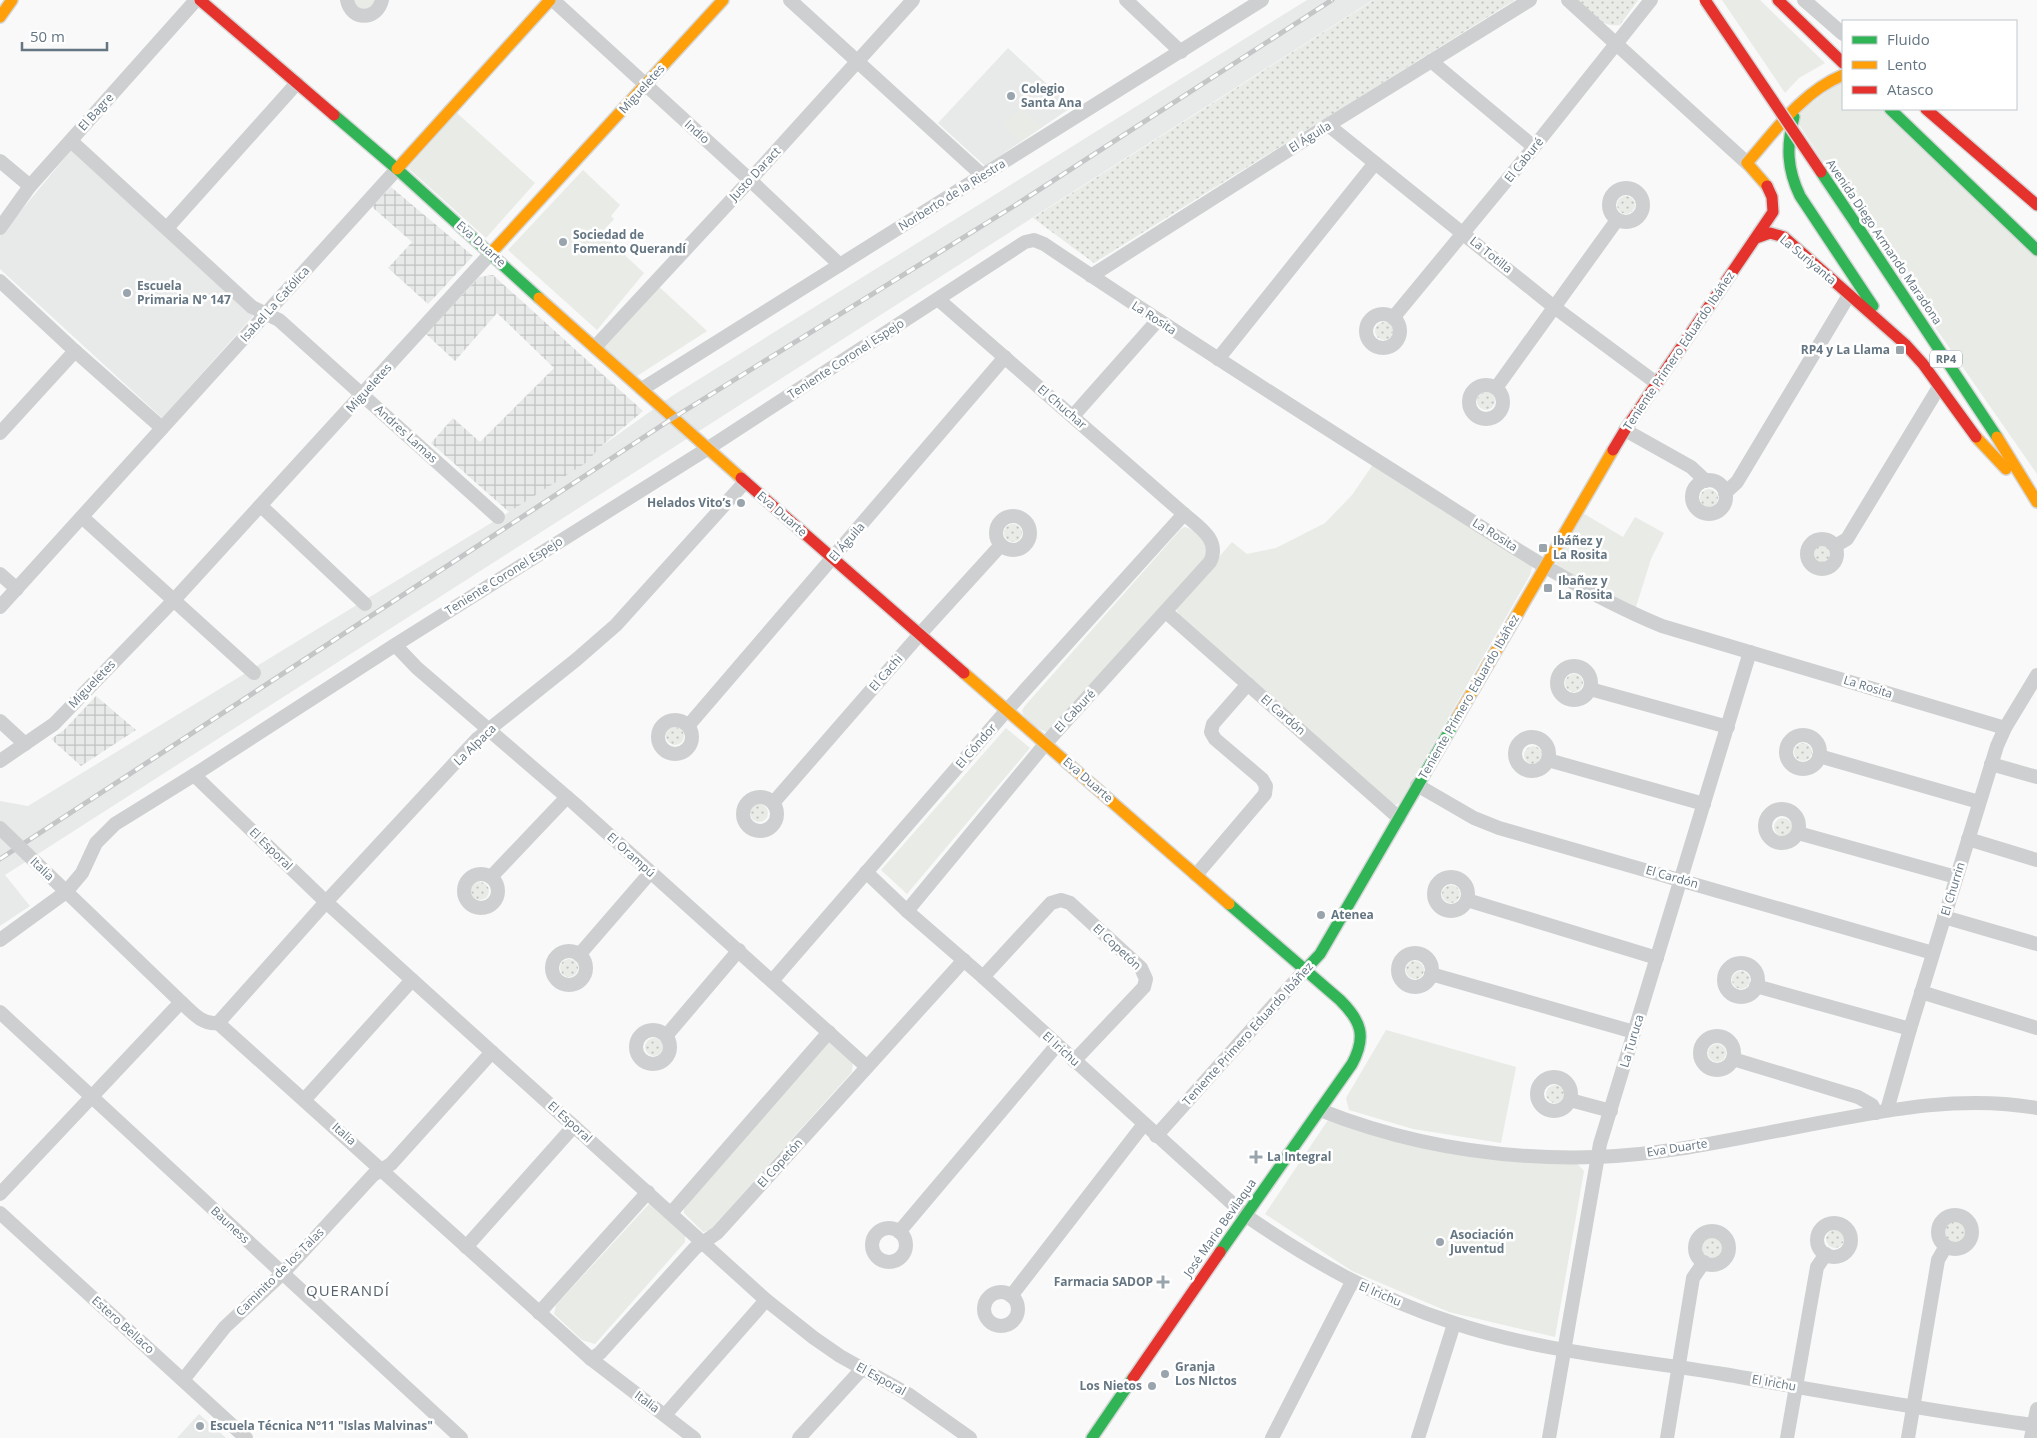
<svg xmlns="http://www.w3.org/2000/svg" width="2037" height="1438" font-family="'Open Sans',sans-serif">
<defs>
<pattern id="industrial-grid" width="8" height="8" patternUnits="userSpaceOnUse" patternTransform="scale(1.25)"><rect width="8" height="8" fill="#e8e9e9"/><path d="M0 4h8M4 0v8" fill="none" stroke="#c0c1c2"/></pattern>
<pattern id="grass-dots" width="8" height="8" patternUnits="userSpaceOnUse" patternTransform="scale(1.25)"><rect width="8" height="8" fill="#e8ebe6"/><path d="M2 2h.1M6 6h.1" fill="none" stroke="#c0c3c0" stroke-width="1.8" stroke-linecap="round"/></pattern>
</defs>
<rect width="100%" height="100%" fill="#f9f9f9"/>
<!-- built -->
<g fill="#e8e9e9">
<path d="M1307,0H1373L5,875L30,906L0,926V801L28,806L509,512L672,396Z"/>
<path d="M1008,48L1072,107L985,166L938,123Z"/>
<path d="M73,148L253,316L162,418L0,269V236Z"/>
<path d="M199,1414L226,1438H177Z"/>
</g>
<!-- industrial -->
<g fill="url(#industrial-grid)">
<path d="M391,187L473,256L428,304L388,268L412,242L372,207Z"/>
<path d="M493,275L643,411L599,448L587,462L509,512L431,443L453,418L480,442L554,368L497,313L455,361L426,334L479,277Z"/>
<path d="M96,696L136,730L81,766L51,739L64,730Z"/>
</g>
<!-- grass -->
<g fill="url(#grass-dots)">
<path d="M1374,0H1515L1094,263L1033,218Z"/>
<path d="M1575,0H1638L1620,25C1601,28 1588,11 1575,0Z"/>
<circle cx="1626" cy="205" r="9"/>
<circle cx="1384" cy="331" r="9"/>
<circle cx="1486" cy="401" r="9"/>
<circle cx="1709" cy="498" r="9"/>
<circle cx="1013" cy="533" r="9"/>
<circle cx="1822" cy="554" r="9"/>
<circle cx="1574" cy="683" r="9"/>
<circle cx="675" cy="736" r="9"/>
<circle cx="1803" cy="752" r="9"/>
<circle cx="1533" cy="755" r="9"/>
<circle cx="759" cy="813" r="9"/>
<circle cx="1783" cy="827" r="9"/>
<circle cx="480" cy="891" r="9"/>
<circle cx="1451" cy="894" r="9"/>
<circle cx="569" cy="968" r="9"/>
<circle cx="1415" cy="970" r="9"/>
<circle cx="1741" cy="980" r="9"/>
<circle cx="654" cy="1047" r="9"/>
<circle cx="1717" cy="1053" r="9"/>
<circle cx="1555" cy="1094" r="9"/>
<circle cx="1955" cy="1231" r="11"/>
<circle cx="1835" cy="1239" r="9"/>
<circle cx="1713" cy="1247" r="11"/>
</g>
<!-- park -->
<g fill="#e8ebe6">
<path d="M352,0H375V1L371,8L360,11Z"/>
<path d="M1722,0H1760L1825,63L1799,78L1785,93Z"/>
<path d="M1843,80V109H1883L2037,256V474L1862,222L1798,123L1801,111Z"/>
<path d="M1021,108L1041,127L1020,142L1002,125Z"/>
<path d="M457,113L535,183L486,238L408,168Z"/>
<path d="M583,170L620,205L611,216L614,219L601,233L644,273L597,330L508,250Z"/>
<path d="M657,285L707,331L637,376L603,346Z"/>
<path d="M1374,463L1525,560L1532,567L1530,575L1400,802L1396,805L1390,803L1179,615L1176,609L1178,604L1232,542L1247,554L1276,548L1325,523L1352,495Z"/>
<path d="M1581,512L1623,537L1635,517L1664,533L1651,559L1635,610L1557,569L1555,556Z"/>
<path d="M1184,527C1195,528 1205,541 1209,550L1206,559L1050,733C1040,731 1025,721 1022,711L1024,707L1180,530Z"/>
<path d="M1006,728L1030,748L907,894L881,870Z"/>
<path d="M1386,1030L1516,1067L1501,1143L1413,1129L1349,1110L1346,1098Z"/>
<path d="M830,1041L853,1062L852,1072L710,1230L703,1232L684,1213V1206Z"/>
<path d="M1328,1120L1576,1162L1584,1171L1555,1337L1449,1312L1352,1271L1265,1214Z"/>
<path d="M654,1203L685,1231V1242L595,1344L582,1340L554,1314L556,1305L649,1204Z"/>
</g>
<g fill="none" stroke-linecap="round" stroke-linejoin="round">
<!-- fast casing -->
<g stroke="#d5d6d7" stroke-width="14">
<g id="fast">
<path d="M1890,109L2037,250"/>
<path d="M334,115L397,169L539,298"/>
<path d="M1794,117C1786,146 1787,169 1800,196L1873,306"/>
<path d="M1856,224L1997,437"/>
<path d="M1305,970L1320,954L1457,718"/>
<path d="M1220,1252L1352,1064C1367,1036 1361,1021 1340,1000L1229,904"/>
<path d="M1092,1438L1133,1378"/>
</g>
</g>
<!-- slow casing -->
<g stroke="#d5d6d7" stroke-width="14">
<g id="slow">
<path d="M0,17L12,0"/>
<path d="M397,169L550,0"/>
<path d="M1767,186L1747,163C1776,130 1802,92 1843,75"/>
<path d="M491,253L723,0"/>
<path d="M539,298L741,478"/>
<path d="M1976,437L2006,469"/>
<path d="M1997,437L2037,502"/>
<path d="M964,673L1229,904"/>
<path d="M1457,718L1613,450"/>
</g>
</g>
<!-- jam casing -->
<g stroke="#d5d6d7" stroke-width="14">
<g id="jam">
<path d="M200,0L334,115"/>
<path d="M1778,0L1843,63"/>
<path d="M1926,109L2037,205"/>
<path d="M1756,238L1770,233L1784,237L1905,344L1923,364L1976,437"/>
<path d="M1613,450L1625,430L1773,212L1772,197L1767,186"/>
<path d="M741,478L964,673"/>
<path d="M1133,1378L1220,1252"/>
</g>
</g>
<!-- street -->
<g stroke="#cecfd0" stroke-width="14">
<path d="M347,0C351,21 377,21 382,0"/>
<path d="M553,0L750,180L840,265"/>
<path d="M790,0L983,176"/>
<path d="M1126,0L1181,52"/>
<path d="M1568,0L1747,163"/>
<path d="M1804,0L1843,34"/>
<path d="M1431,61L1534,147"/>
<path d="M1328,125L1554,307L1655,382"/>
<path d="M71,141L252,307L279,320L498,517"/>
<path d="M0,161L30,186"/>
<circle cx="1626" cy="205" r="17"/>
<path d="M0,228L30,186L196,0"/>
<path d="M167,228L297,83"/>
<path d="M1091,276L1328,125L1530,0"/>
<path d="M0,281L75,351L162,428"/>
<circle cx="1383" cy="331" r="17"/>
<path d="M1393,318L1534,147L1651,0"/>
<path d="M595,347L750,180L913,0"/>
<path d="M1218,359L1375,163"/>
<circle cx="1486" cy="402" r="17"/>
<path d="M1496,388L1617,220"/>
<path d="M642,389L1262,0"/>
<path d="M1073,416L1158,320"/>
<path d="M1625,430L1691,467L1706,481"/>
<path d="M0,433L75,351"/>
<circle cx="1709" cy="497" r="17"/>
<path d="M1725,493L1737,482L1849,295"/>
<path d="M261,506L365,604"/>
<circle cx="1013" cy="533" r="17"/>
<path d="M82,517L254,673"/>
<circle cx="1822" cy="554" r="15"/>
<path d="M1835,546L1847,539L1939,387"/>
<path d="M0,574L17,589"/>
<path d="M0,607L397,169"/>
<path d="M1166,612L1399,818"/>
<path d="M395,645L417,668L575,804L867,1067"/>
<circle cx="1574" cy="683" r="17"/>
<path d="M1590,689L1728,727"/>
<circle cx="675" cy="737" r="17"/>
<path d="M0,721L25,744"/>
<path d="M688,726L1005,357"/>
<circle cx="1803" cy="752" r="17"/>
<circle cx="1532" cy="754" r="17"/>
<path d="M1819,756L1979,802"/>
<path d="M1548,760L1704,804"/>
<path d="M0,761L54,724L174,600L491,253"/>
<path d="M1991,764L2037,777"/>
<path d="M194,775L326,902L766,1300L814,1338L840,1356L908,1394L970,1438"/>
<path d="M1417,785L1474,818L1499,828L1933,953"/>
<circle cx="760" cy="814" r="17"/>
<path d="M773,803L920,634L1001,545"/>
<circle cx="1782" cy="826" r="17"/>
<path d="M1798,833L1956,877"/>
<path d="M1968,839L2037,860"/>
<path d="M27,854L181,1002C192,1012 202,1025 218,1023"/>
<path d="M866,872L907,911L983,977L1245,1215C1310,1260 1378,1299 1454,1323C1540,1352 1634,1359 1723,1374C1827,1392 1930,1411 2034,1425"/>
<circle cx="481" cy="891" r="17"/>
<path d="M1196,875L1265,794L1266,786L1262,779L1215,739L1211,732L1213,724L1248,684"/>
<path d="M491,877L567,797"/>
<circle cx="1451" cy="894" r="17"/>
<path d="M1467,900L1657,958"/>
<path d="M907,911L1046,743L1210,562C1221,540 1199,527 1184,514L939,300"/>
<path d="M1944,917L2037,944"/>
<path d="M0,940L66,892L82,873L96,843L115,824L194,775L395,645L707,449L1025,242L1034,240L1044,244C1163,324 1283,401 1403,477C1487,530 1570,588 1662,626L2005,728"/>
<circle cx="569" cy="968" r="17"/>
<circle cx="1415" cy="970" r="17"/>
<path d="M579,955L650,873"/>
<circle cx="1741" cy="980" r="17"/>
<path d="M1431,974L1634,1032"/>
<path d="M983,977L1051,903L1061,900L1070,903L1141,968L1146,979L1144,987L1074,1061"/>
<path d="M772,981L1007,710L1184,514"/>
<path d="M1756,986L1910,1029"/>
<path d="M1921,992L2037,1028"/>
<path d="M0,1012L461,1438"/>
<path d="M218,1023L326,902L477,739L577,659L616,625L745,482"/>
<path d="M218,1023L591,1359L694,1438"/>
<circle cx="653" cy="1047" r="17"/>
<path d="M666,1036L739,950"/>
<circle cx="1717" cy="1053" r="17"/>
<path d="M1733,1059L1858,1097L1872,1105L1876,1113"/>
<circle cx="1554" cy="1094" r="17"/>
<path d="M305,1099L412,980"/>
<path d="M1570,1100L1611,1111"/>
<path d="M1320,1110C1408,1145 1502,1160 1597,1157C1661,1155 1724,1141 1787,1129C1869,1114 1953,1093 2037,1108"/>
<path d="M1887,1110L1910,1029L1997,746L2005,728L2037,675"/>
<path d="M1156,1136L1305,970"/>
<path d="M0,1194L181,1002"/>
<path d="M672,1212L829,1032"/>
<path d="M0,1213L246,1438"/>
<circle cx="1955" cy="1232" r="17"/>
<circle cx="1834" cy="1240" r="17"/>
<circle cx="889" cy="1245" r="17"/>
<circle cx="1712" cy="1248" r="17"/>
<path d="M899,1232L1057,1045"/>
<path d="M466,1247L574,1126"/>
<circle cx="1001" cy="1309" r="17"/>
<path d="M1011,1296L1144,1124"/>
<path d="M539,1313L648,1192"/>
<path d="M591,1359L600,1353L695,1248L717,1233L964,960"/>
<path d="M183,1380L225,1327L283,1273L373,1175L391,1164L492,1052"/>
<path d="M665,1415L766,1300"/>
<path d="M799,1438L862,1369"/>
<path d="M1272,1438L1352,1282"/>
<path d="M1418,1438L1454,1324"/>
<path d="M1549,1438L1600,1144L1750,652"/>
<path d="M1667,1438L1693,1278L1704,1262"/>
<path d="M1787,1438L1817,1267L1826,1254"/>
<path d="M1908,1438L1938,1260L1946,1246"/>
<path d="M2031,1438L2037,1409"/>
</g>
<!-- fast -->
<use href="#fast" stroke="#30b455" stroke-width="11"/>
<!-- slow -->
<use href="#slow" stroke="#ff9f0a" stroke-width="11"/>
<!-- jam -->
<use href="#jam" stroke="#e5322d" stroke-width="11"/>
<!-- rail casing -->
<g stroke="#c3c5c6" stroke-width="5">
<path id="rail" d="M0,859L673,418L1014,206L1332,0"/>
</g>
<!-- rail -->
<use href="#rail" stroke="#fff" stroke-width="3" stroke-dasharray="9" stroke-linecap="butt"/>
<!-- fast-bridge casing -->
<g stroke="#d5d6d7" stroke-width="14" stroke-linecap="butt">
<path id="fast-bridge" d="M1821,172L1856,224"/>
</g>
<!-- jam-bridge casing -->
<g stroke="#d5d6d7" stroke-width="14" stroke-linecap="butt">
<path id="jam-bridge" d="M1705,0L1821,172"/>
</g>
<!-- street-bridge -->
<path stroke="#cecfd0" stroke-width="14" d="M0,828L27,854"/>
<!-- fast-bridge -->
<use href="#fast-bridge" stroke="#30b455" stroke-width="11"/>
<!-- jam-bridge -->
<use href="#jam-bridge" stroke="#e5322d" stroke-width="11"/>
</g>
<!-- markers -->
<g fill="#99a4ac" stroke="#fff" stroke-width="2">
<circle cx="1011" cy="96" r="5"/>
<circle cx="563" cy="242" r="5"/>
<circle cx="127" cy="293" r="5"/>
<rect x="1895" y="345" width="10" height="10" rx="2.5"/>
<circle cx="741" cy="503" r="5"/>
<rect x="1538" y="543" width="10" height="10" rx="2.5"/>
<rect x="1543" y="583" width="10" height="10" rx="2.5"/>
<circle cx="1321" cy="915" r="5"/>
<path d="M1253.5 1149.5h5v5h5v5h-5v5h-5v-5h-5v-5h5z"/>
<circle cx="1440" cy="1242" r="5"/>
<path d="M1160.5 1274.5h5v5h5v5h-5v5h-5v-5h-5v-5h5z"/>
<circle cx="1165" cy="1374" r="5"/>
<circle cx="1152" cy="1386" r="5"/>
<circle cx="200" cy="1426" r="5"/>
</g>
<g text-anchor="middle" stroke-width="5" stroke-linejoin="round" paint-order="stroke">
<!-- shield labels -->
<rect fill="#fff" stroke="#939fa8" stroke-width="1" x="1930" y="350.5" width="32" height="17" rx="4"/>
<g font-size="11" font-weight="bold" fill="#657683">
<text x="1946" y="363">RP4</text>
</g>
<!-- street labels -->
<g font-size="12" fill="#657683" stroke="#fff">
<text transform="translate(642 89) rotate(-48)" y="4">Migueletes</text>
<text transform="translate(96 112) rotate(-48)" y="4">El Bagre</text>
<text transform="translate(697 132) rotate(42)" y="4">Indio</text>
<text transform="translate(1310 137) rotate(-32)" y="4">El Águila</text>
<text transform="translate(1524 160) rotate(-51)" y="4">El Caburé</text>
<text transform="translate(755 174) rotate(-47)" y="4">Justo Daract</text>
<text transform="translate(952 195) rotate(-32)" y="4">Norberto de la Riestra</text>
<text transform="translate(1884 242) rotate(56)" y="4">Avenida Diego Armando Maradona</text>
<text transform="translate(481 244) rotate(42)" y="4">Eva Duarte</text>
<text transform="translate(1491 255) rotate(39)" y="4">La Totilla</text>
<text transform="translate(1808 260) rotate(40)" y="4">La Suriyanta</text>
<text transform="translate(275 304) rotate(-48)" y="4">Isabel La Católica</text>
<text transform="translate(1154 318) rotate(33)" y="4">La Rosita</text>
<text transform="translate(1679 351) rotate(-56)" y="4">Teniente Primero Eduardo Ibáñez</text>
<text transform="translate(846 359) rotate(-33)" y="4">Teniente Coronel Espejo</text>
<text transform="translate(369 388) rotate(-48)" y="4">Migueletes</text>
<text transform="translate(1062 407) rotate(41)" y="4">El Chuchar</text>
<text transform="translate(406 434) rotate(42)" y="4">Andres Lamas</text>
<text transform="translate(782 514) rotate(41)" y="4">Eva Duarte</text>
<text transform="translate(1495 535) rotate(32)" y="4">La Rosita</text>
<text transform="translate(847 542) rotate(-49)" y="4">El Águila</text>
<text transform="translate(504 576) rotate(-32)" y="4">Teniente Coronel Espejo</text>
<text transform="translate(886 673) rotate(-49)" y="4">El Cachi</text>
<text transform="translate(92 684) rotate(-46)" y="4">Migueletes</text>
<text transform="translate(1868 687) rotate(17)" y="4">La Rosita</text>
<text transform="translate(1469 697) rotate(-60)" y="4">Teniente Primero Eduardo Ibáñez</text>
<text transform="translate(1075 711) rotate(-47)" y="4">El Caburé</text>
<text transform="translate(1283 715) rotate(41)" y="4">El Cardón</text>
<text transform="translate(475 745) rotate(-44)" y="4">La Alpaca</text>
<text transform="translate(976 746) rotate(-49)" y="4">El Cóndor</text>
<text transform="translate(1088 780) rotate(41)" y="4">Eva Duarte</text>
<text transform="translate(271 849) rotate(44)" y="4">El Esporal</text>
<text transform="translate(631 855) rotate(42)" y="4">El Orampú</text>
<text transform="translate(42 869) rotate(44)" y="4">Italia</text>
<text transform="translate(1672 877) rotate(16)" y="4">El Cardón</text>
<text transform="translate(1953 889) rotate(-73)" y="4">El Churrin</text>
<text transform="translate(1117 947) rotate(43)" y="4">El Copetón</text>
<text transform="translate(1248 1034) rotate(-48)" y="4">Teniente Primero Eduardo Ibáñez</text>
<text transform="translate(1632 1041) rotate(-73)" y="4">La Turuca</text>
<text transform="translate(1061 1049) rotate(42)" y="4">El Irichu</text>
<text transform="translate(570 1122) rotate(42)" y="4">El Esporal</text>
<text transform="translate(344 1134) rotate(42)" y="4">Italia</text>
<text transform="translate(1677 1148) rotate(-9)" y="4">Eva Duarte</text>
<text transform="translate(780 1163) rotate(-48)" y="4">El Copetón</text>
<text transform="translate(230 1225) rotate(43)" y="4">Bauness</text>
<text transform="translate(1220 1228) rotate(-55)" y="4">José Mario Bevilaqua</text>
<text transform="translate(280 1272) rotate(-45)" y="4">Caminito de los Talas</text>
<text transform="translate(1380 1294) rotate(23)" y="4">El Irichu</text>
<text transform="translate(123 1325) rotate(42)" y="4">Estero Bellaco</text>
<text transform="translate(881 1379) rotate(29)" y="4">El Esporal</text>
<text transform="translate(1774 1383) rotate(10)" y="4">El Irichu</text>
<text transform="translate(647 1402) rotate(37)" y="4">Italia</text>
</g>
<!-- poi labels -->
<g font-size="12" font-weight="bold" fill="#657683" stroke="#fff" text-anchor="start">
<text x="1021" y="93">Colegio<tspan x="1021" dy="14">Santa Ana</tspan></text>
<text x="573" y="239">Sociedad de<tspan x="573" dy="14">Fomento Querandí</tspan></text>
<text x="137" y="290">Escuela<tspan x="137" dy="14">Primaria N° 147</tspan></text>
<text x="1890" y="354" text-anchor="end">RP4 y La Llama</text>
<text x="731" y="507" text-anchor="end">Helados Vito’s</text>
<text x="1553" y="545">Ibáñez y<tspan x="1553" dy="14">La Rosita</tspan></text>
<text x="1558" y="585">Ibañez y<tspan x="1558" dy="14">La Rosita</tspan></text>
<text x="1331" y="919">Atenea</text>
<text x="1267" y="1161">La Integral</text>
<text x="1450" y="1239">Asociación<tspan x="1450" dy="14">Juventud</tspan></text>
<text x="1153" y="1286" text-anchor="end">Farmacia SADOP</text>
<text x="1175" y="1371">Granja<tspan x="1175" dy="14">Los NIctos</tspan></text>
<text x="1142" y="1390" text-anchor="end">Los Nietos</text>
<text x="210" y="1430">Escuela Técnica N°11 "Islas Malvinas"</text>
</g>
<!-- quarter labels -->
<g font-size="15" letter-spacing="1" fill="#57646e" stroke="#fff">
<text x="348" y="1296">QUERANDÍ</text>
</g>
</g>
<!-- legend -->
<rect x="1842" y="20" width="175" height="90" fill="#ffffff" stroke="#c1c8cd"/>
<rect x="1852" y="36" width="25" height="8" fill="#30b455" stroke="#c1c8cd"/>
<text x="1887" y="45" font-size="15" fill="#657683">Fluido</text>
<rect x="1852" y="61" width="25" height="8" fill="#ff9f0a" stroke="#c1c8cd"/>
<text x="1887" y="70" font-size="15" fill="#657683">Lento</text>
<rect x="1852" y="86" width="25" height="8" fill="#e5322d" stroke="#c1c8cd"/>
<text x="1887" y="95" font-size="15" fill="#657683">Atasco</text>
<!-- scale -->
<path d="M22 42v8h85v-8" fill="none" stroke="#657683" stroke-width="2.5"/>
<text x="30" y="42" font-size="15" fill="#657683" stroke="#ffffff" stroke-width="4" paint-order="stroke">50 m</text>
</svg>
